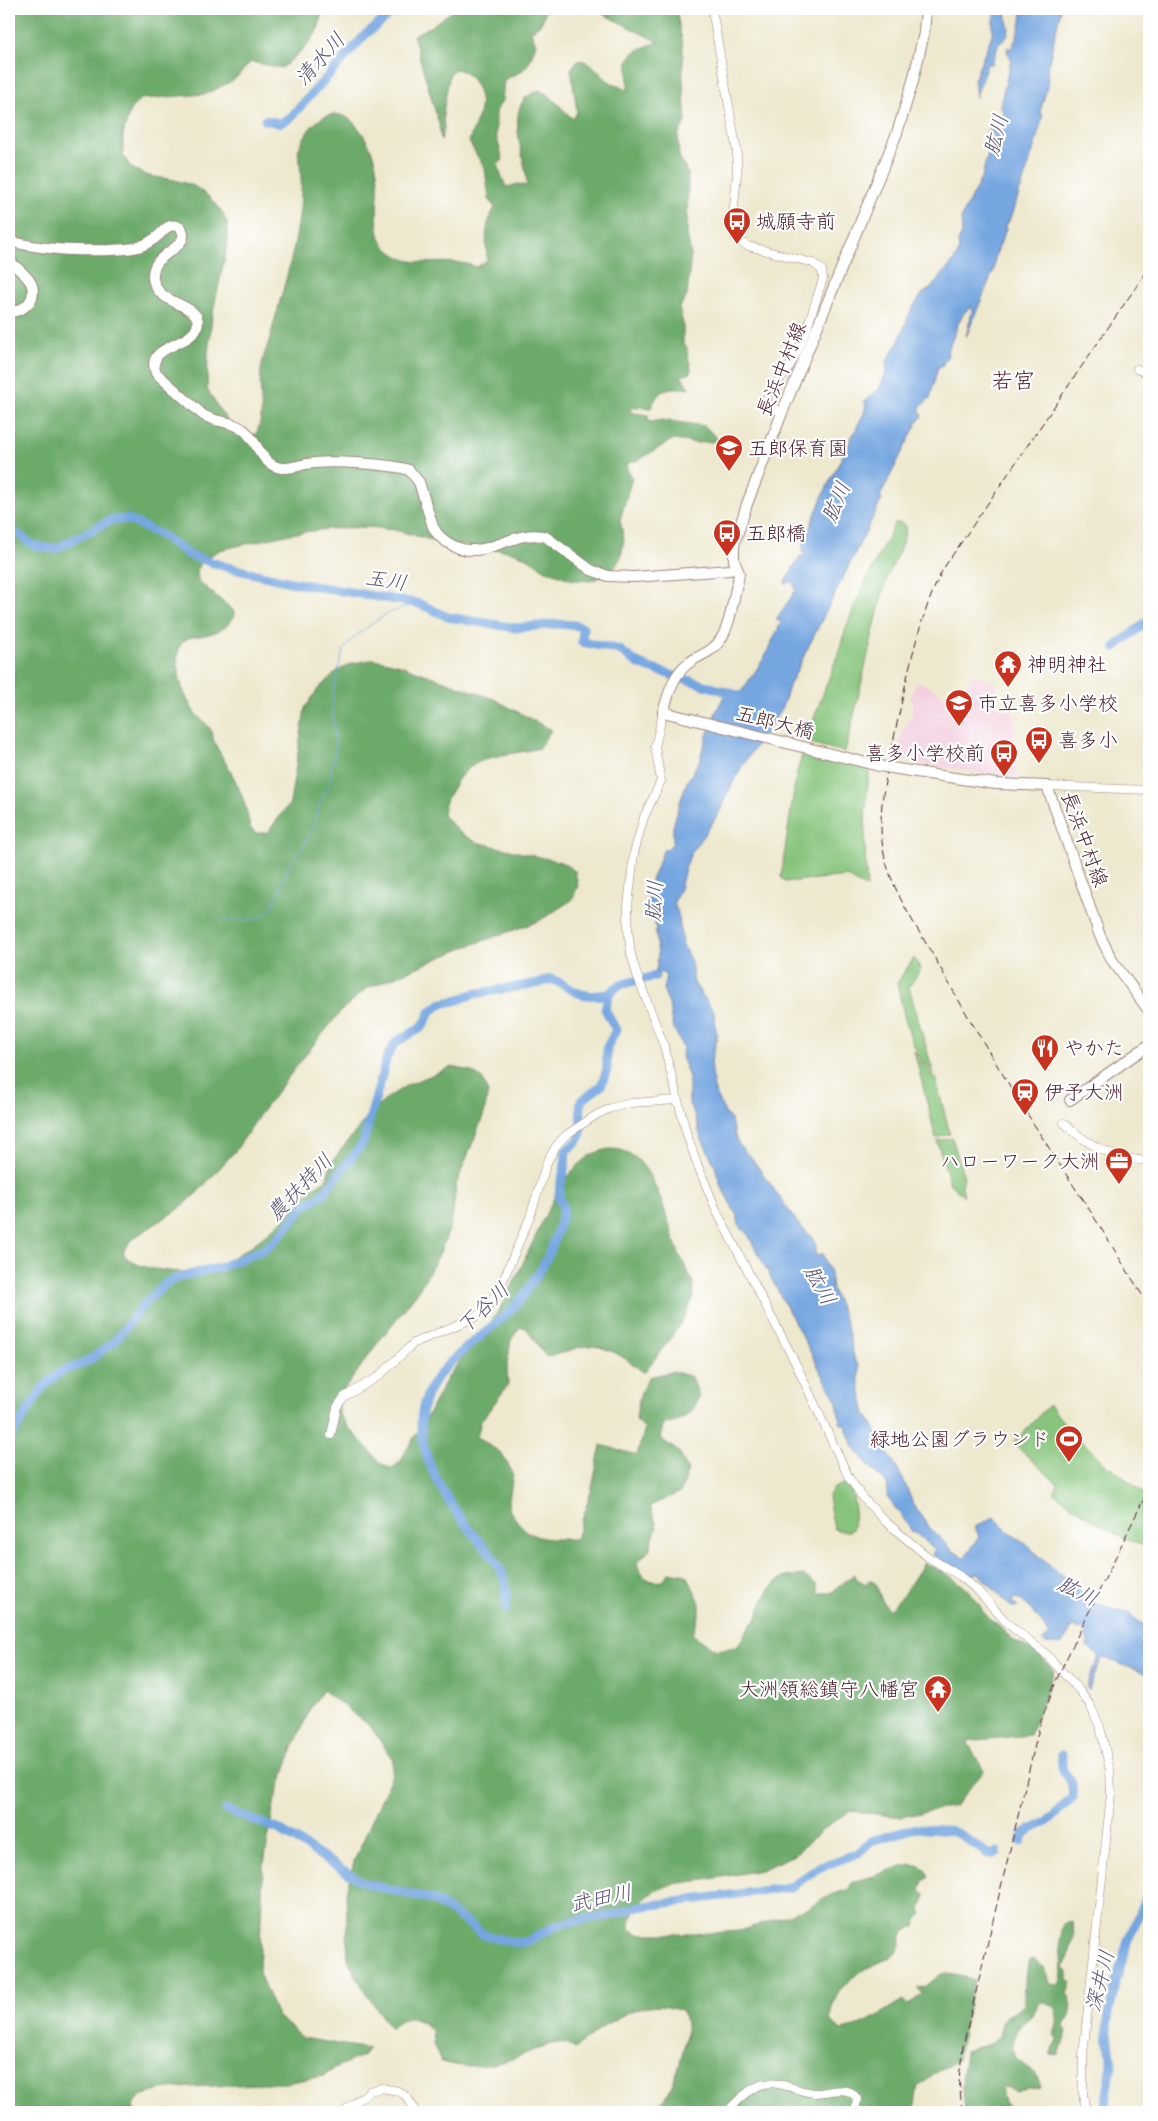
<svg xmlns="http://www.w3.org/2000/svg" width="1158" height="2121" font-family="Mynerve,'Klee One',sans-serif">
<rect width="100%" height="100%" fill="#fff"/>
<filter id="ink" filterUnits="userSpaceOnUse"><feTurbulence type="fractalNoise" baseFrequency=".02" numOctaves="2"/><feDisplacementMap in="SourceGraphic" scale="10" xChannelSelector="R" yChannelSelector="G"/><feConvolveMatrix kernelMatrix="1 2 1 2 8 2 1 2 1" color-interpolation-filters="sRGB"/></filter>
<filter id="wash" filterUnits="userSpaceOnUse"><feTurbulence type="fractalNoise" baseFrequency=".0096" numOctaves="4" result="noise"/><feDisplacementMap in="SourceGraphic" scale="20" xChannelSelector="R" yChannelSelector="G"/><feGaussianBlur stdDeviation="1.12" result="paint"/><feColorMatrix in="noise" values="0 0 0 0 0 0 0 0 0 0 0 0 0 0 0 0 0 1.4 0 .05"/><feComposite in="paint" operator="in"/></filter>
<g filter="url(#wash)">
<rect width="100%" height="100%" fill="#ede8ce"/>
<!-- built -->
<path fill="#f3cfdf" d="M972,675H976L992,683L995,682L997,707L1013,705L1017,779L899,760L896,758L903,729L912,715L911,694L917,683L920,682L956,702Z"/>
<!-- green -->
<g fill="#86c47b" stroke="#687253">
<path d="M895,523H901L906,527C903,549 890,566 884,588C870,642 859,697 845,752L810,743L814,718L838,654L847,625L863,586Z"/>
<path d="M803,752L870,767C864,807 864,846 867,887L857,883L848,876L785,882L781,877L796,776Z"/>
<path d="M914,958L921,969L909,987L934,1075C910,1051 905,1020 898,988L897,983Z"/>
<path d="M914,1051L926,1069L936,1080L950,1134L936,1138Z"/>
<path d="M952,1138L964,1177L962,1186L964,1197L950,1184L937,1141Z"/>
<path d="M1049,1405L1066,1425L1109,1468L1111,1467L1149,1497V1538L1144,1546C1110,1534 1082,1513 1053,1492L1058,1484L1013,1443Z"/>
<path d="M846,1483C856,1494 856,1515 852,1530L846,1532L834,1529L828,1497L834,1488Z"/>
</g>
<!-- forest -->
<g fill="#6caa6b" stroke="#5b644b">
<path d="M9,9H321C324,35 300,52 282,68L251,62L234,80L206,94L140,99L130,110L123,135V155L131,168L149,176L175,180L194,186L209,197L222,212L227,223L228,241L212,317L208,354L207,389L219,409L233,428L247,436L256,434C266,414 258,392 261,371C262,358 268,346 271,334C286,276 310,211 298,151C304,137 309,126 322,118C333,112 343,113 353,122C368,137 377,159 378,181C380,202 370,235 389,250C415,273 447,255 477,267L487,260C486,242 484,224 495,208L489,199L485,169L469,142C472,131 479,119 480,108C483,94 471,70 455,69L450,74L447,88L443,114L444,128L441,141L439,124L413,35L430,27L455,9H546L542,22L531,32L536,44L529,63L522,71L504,80L502,103L497,108L496,115V135L503,160L497,165L506,187L518,184L527,186C527,160 507,121 525,98C528,95 535,93 539,90L550,96L573,119L577,112L571,69L577,61C592,58 598,74 610,82C616,85 622,88 628,91C628,57 621,55 658,42L603,14L599,9H676L683,46V82L686,121L678,135L679,156L688,174L687,234L691,254L687,296L679,308L683,323V344L687,347C686,357 692,364 691,373L681,376L689,387L688,389C667,386 660,388 651,408L632,407L630,412L648,415L649,422L662,420L705,426L720,441L697,443L672,440L637,461L628,463L627,469L632,478L620,520L624,540L621,557L612,572L591,581L573,580L546,570L524,556L509,551L442,543L395,530L367,527L327,529L290,534L220,550L204,559L197,570L198,581L234,611C235,625 217,633 205,635C190,638 180,636 178,655C175,673 185,698 195,713C200,719 207,723 211,730C213,734 213,740 215,744C232,774 245,793 250,828L256,833H267L290,803L305,708L318,689L336,672L350,664L374,659L397,664L494,699L551,730L539,748C506,757 473,752 454,786C448,796 444,803 443,815L459,832L476,842L561,862L575,871L578,886L572,900L539,921L463,948L366,989L343,1009L314,1044L263,1110L236,1150L199,1191L180,1208L135,1237L124,1250V1255C135,1266 147,1268 162,1270C213,1279 251,1249 287,1216C294,1209 300,1200 307,1193C312,1188 320,1184 326,1180L333,1160L367,1117L387,1098L407,1085L452,1067L470,1071L482,1078L488,1093L484,1114L456,1185L453,1213L449,1230L439,1255L417,1293L379,1341L339,1397V1414L348,1427L382,1464L392,1469L401,1461C407,1447 416,1435 424,1422C435,1402 444,1381 458,1363C466,1352 477,1343 485,1331C503,1306 517,1276 530,1248C544,1219 564,1166 595,1153C649,1130 664,1213 677,1248C680,1259 694,1279 694,1290C692,1316 659,1352 644,1373C628,1359 603,1342 581,1347C569,1350 559,1355 546,1357L526,1328L520,1327L511,1340L507,1366L508,1385L481,1421L477,1437L501,1453L513,1473L508,1508C530,1542 539,1539 576,1539L592,1488L601,1445L637,1455L645,1428L636,1421C637,1404 640,1391 649,1377L674,1371L692,1377L699,1397C690,1417 686,1419 664,1424L660,1438L679,1452L688,1471L681,1492L650,1506L657,1526L649,1551L637,1563C641,1576 648,1583 662,1581L670,1572L686,1575C702,1606 705,1602 692,1634L716,1650L737,1647L752,1622L755,1623C760,1608 765,1591 777,1581C783,1576 796,1576 803,1575L817,1585L818,1593H831L854,1574L857,1579L866,1584L869,1580C879,1583 877,1588 880,1596C882,1601 886,1606 889,1610L903,1595L924,1563C947,1573 973,1587 983,1612L1015,1641L1038,1653L1054,1671L1030,1735L967,1741L984,1771L955,1806L901,1817L850,1811L821,1831L794,1855L761,1870L705,1880L672,1884L653,1892L638,1905L630,1922V1929L638,1934H694L739,1931L809,1908L825,1897L849,1889L852,1882C862,1879 872,1877 882,1873C898,1868 919,1855 929,1876L923,1881L920,1890L925,1895C925,1901 922,1904 920,1909L922,1914L917,1919L916,1926C895,1934 905,1941 896,1952C890,1959 880,1962 872,1966C849,1977 832,1992 830,2020L840,2030C864,2028 883,2011 903,2000L908,2005L922,1994L917,1988L925,1987L941,1974C952,1974 963,1976 974,1980L957,2060L918,2085L914,2112H634C643,2109 656,2107 663,2100C674,2090 688,2041 686,2026C686,2021 684,2016 683,2011C644,1992 604,2025 575,2049C572,2047 568,2044 565,2043C552,2040 520,2057 506,2061C485,2067 461,2068 441,2062L433,2044L432,2030C416,2017 406,2013 390,2028L364,1990L348,1960L346,1892L354,1861L392,1775L393,1760L370,1726L323,1690L310,1709L293,1748L275,1799L263,1870L259,1973L277,2016L303,2038L369,2049L360,2057L339,2066L323,2076L286,2083L190,2087L161,2090L141,2096L133,2105L135,2112H9Z"/>
<path d="M1073,1922L1074,1938L1064,1968L1068,1972V1978L1071,1982L1067,1993C1072,2000 1074,2011 1068,2019C1066,2021 1064,2023 1064,2026L1067,2032L1059,2055L1050,2054L1058,2040C1052,2034 1055,2033 1057,2025C1058,2020 1056,2013 1056,2008L1046,2002H1040C1037,2006 1035,2011 1032,2015C1030,2018 1026,2020 1023,2023C1015,2031 1007,2053 1019,2061C1032,2070 1036,2071 1041,2087L1017,2091L1002,2086C1001,2099 1004,2105 1015,2112H965L962,2076L965,2051L990,2044L999,2036L1002,2023L1007,2016L1018,2010L1024,2003V1981L1030,1960L1034,1959L1046,1969L1049,1984L1059,1985C1067,1970 1055,1944 1063,1924Z"/>
</g>
<!-- water -->
<g fill="#74a6e0" stroke="#5f6286">
<path d="M994,9H1008L1006,14L1009,30L1007,37L998,45L992,64H987L976,97L974,80L992,35Z"/>
<path d="M1021,9H1061L1047,71L1048,84L1040,112L1043,116C1033,152 1022,189 1008,223L1005,224L1006,229L995,257L994,269L966,337L972,311L971,307C957,315 955,338 947,351L948,355L942,366L938,367L930,398L920,407V413L923,415L917,423L880,496L882,499L790,684L781,710L742,766L725,798C723,810 704,835 697,844C688,856 684,871 681,885C680,891 676,896 674,903L679,917L682,943L691,962L694,983L714,1012L717,1039L711,1061L714,1089L726,1115L731,1119C734,1135 737,1147 751,1157L800,1226L811,1236L816,1245V1257L822,1253L830,1272L832,1289L845,1319L855,1361L859,1366V1383L866,1413L904,1481L913,1504L927,1525L952,1550L964,1558L979,1537L975,1527L994,1517L1010,1533L1025,1543L1046,1563L1098,1604C1108,1606 1117,1613 1127,1612L1137,1621L1149,1627V1675L1102,1657L1089,1690L1086,1687L1099,1656L1087,1647L1088,1642L1085,1638L1087,1632L1073,1626L1062,1645L1045,1643L1042,1640L1049,1637C1045,1625 1027,1601 1015,1598L1012,1601L1018,1607L1015,1608L1010,1606L979,1574L975,1573L971,1581L960,1572L962,1571L958,1567L949,1566L933,1555L935,1549L914,1532L912,1533L909,1526L887,1497L888,1488L886,1483C869,1466 850,1449 846,1425L840,1423L837,1402L746,1231C740,1229 738,1225 738,1218L720,1184L715,1166L700,1135L697,1121L689,1104V1077L682,1059L683,1048L672,1024L669,1004L663,989L666,976L661,972L654,979H643L653,976C662,964 655,931 654,915L651,912L647,911L650,883L664,849L669,848L673,842V827L679,805L687,782L701,758V754C709,733 715,705 731,688L735,692H741L763,660L781,623L779,620L777,621V618L796,590L792,581L785,584V582L800,556L802,557L806,552H803V544L823,495L864,413L866,405L864,402L879,389L887,371L886,363L899,341L911,310L923,293L930,289L954,261L959,252L958,241L962,234L961,217L982,177L986,160L990,149L988,146L983,148L982,146L991,140L993,133V132L988,135L986,132L997,125L1003,111L1000,105L1011,60L1007,51L1008,47L1011,49C1016,40 1024,19 1021,9Z"/>
</g>
<g fill="none" stroke-linecap="round" stroke-linejoin="round">
<!-- stream -->
<path stroke="#74a6e0" stroke-width="1" d="M222,921L257,919L270,910L282,887L289,865L306,842L312,829L321,800L329,783L336,747L332,706L333,692L343,651L351,640L370,625L387,614L415,603"/>
<!-- river -->
<g stroke="#74a6e0" stroke-width="9">
<path d="M265,120L279,123L289,119L366,34L397,9"/>
<path d="M9,526L17,534L35,546L55,549L111,520L127,519L163,536L189,555L226,567L290,582L420,604L448,617L516,628L557,624L575,625L583,628L582,642L620,650L637,663L649,668L737,695"/>
<path d="M1115,647L1149,620"/>
<path d="M9,1440L43,1387L62,1371L87,1362L115,1341L143,1305L166,1283L180,1277L221,1267L265,1249L279,1237L303,1207L323,1194L363,1143L387,1057L396,1042L419,1029L425,1023L430,1012L440,1004L458,1000L473,994L540,983L550,979C559,981 564,986 572,990C584,997 596,996 609,994C618,981 641,981 655,976"/>
<path d="M506,1609C506,1599 508,1589 504,1579C498,1559 483,1546 470,1530C447,1501 420,1459 421,1421C424,1363 487,1340 519,1301C530,1288 540,1271 548,1256C551,1250 563,1215 563,1209C563,1205 560,1201 559,1198C558,1186 564,1176 565,1164C566,1159 565,1155 566,1150C570,1147 574,1145 577,1142C586,1132 578,1113 581,1101L601,1086L607,1070V1047L616,1030L605,1009L609,994"/>
<path d="M226,1810L278,1829L359,1880L371,1885L434,1900L486,1936L518,1943L528,1941L552,1928L569,1922L613,1915L637,1907L791,1887L818,1868L858,1853L871,1841L916,1828L951,1831L961,1835L988,1854H994L997,1852"/>
<path d="M1021,1841L1024,1833L1047,1822L1073,1797C1072,1793 1073,1788 1072,1785C1069,1771 1060,1779 1062,1755"/>
<path d="M1104,2112L1112,2065L1107,2025L1114,1989L1128,1940L1149,1892"/>
</g>
</g>
</g>
<g filter="url(#ink)">
<g fill="none" stroke-linecap="round" stroke-linejoin="round">
<!-- minor casing -->
<g stroke="#9c847c" stroke-width="9">
<g id="minor">
<path d="M712,9L737,152V174L732,228C735,239 739,242 748,246L813,263L822,270L823,279C813,308 805,342 788,369C781,380 765,390 767,404L782,413"/>
<path d="M1137,369L1149,374"/>
<path d="M663,712L655,747L661,781L644,817L634,853L628,906V930L631,954L637,975L664,1046L687,1135L698,1166L718,1214L796,1364L849,1478L864,1499L886,1522L928,1557L960,1576L977,1590L1008,1624L1045,1653L1079,1690L1090,1705L1100,1727L1110,1770L1111,1794L1083,2055V2093L1086,2112"/>
<path d="M1047,786L1149,790"/>
<path d="M1064,1123C1089,1147 1115,1159 1149,1161"/>
<path d="M331,1435L337,1407L344,1397L379,1376L414,1343L471,1319L483,1312L489,1305L504,1278L530,1217L547,1162L556,1146L566,1135L596,1115L611,1108L631,1103L677,1100"/>
<path d="M343,2112L370,2091L382,2088L398,2091L407,2097L416,2112"/>
<path d="M727,2112C736,2102 751,2087 764,2084C779,2080 798,2092 814,2093C828,2094 848,2083 857,2099L855,2112"/>
</g>
</g>
<!-- major casing -->
<g stroke="#9c847c" stroke-width="12">
<g id="major">
<path d="M9,241C43,250 76,251 111,250C120,249 132,250 141,246C152,242 158,237 165,229C172,222 185,226 183,237C180,251 151,255 153,278C156,307 205,303 197,327C190,347 144,345 156,373L203,415C216,423 234,421 245,431C258,442 261,465 281,468C292,469 304,463 315,463C335,461 392,464 409,470L419,482L433,527C438,536 443,540 452,545C485,563 514,527 546,537L591,570L608,576L634,577L730,570L736,568"/>
<path d="M9,260C15,267 27,275 31,283C38,299 24,312 9,312"/>
<path d="M879,766L663,712C669,694 673,673 690,662C701,654 713,652 721,639C731,623 733,598 738,580L739,573L734,561V545L747,504L782,413L897,133L913,81L924,33L926,9"/>
<path d="M941,776L996,784L1047,786L1100,936L1112,960L1149,1011"/>
<path d="M1070,1100L1149,1045"/>
</g>
</g>
<!-- minor -->
<use href="#minor" stroke="#fff" stroke-width="8"/>
<!-- major -->
<use href="#major" stroke="#fff" stroke-width="10"/>
<!-- rail -->
<g stroke="#4a1f2b" stroke-width="1" stroke-dasharray="8 4" stroke-linecap="butt">
<path d="M1081,1196L1149,1306"/>
<path d="M1083,1200C1032,1123 982,1043 937,962C917,927 893,894 884,854C875,812 888,769 896,728C908,673 918,619 943,569L1149,268"/>
<path d="M962,2112L959,2078L963,2046L1040,1724L1058,1676L1149,1488"/>
</g>
<!-- major-bridge casing -->
<g stroke="#9c847c" stroke-width="12" stroke-linecap="butt">
<path id="major-bridge" d="M879,766L941,776"/>
</g>
<!-- major-bridge -->
<use href="#major-bridge" stroke="#fff" stroke-width="10"/>
</g>
</g>
<!-- icons -->
<defs>
<g id="bus-pin" transform="scale(1.4375)"><path d="M0 17L-7.5 6A9.5 9.5 0 1 1 7.5 6Z" fill="#c8321e" stroke="#fff"/><path d="M-5-6H5V4H4V6H2V4H-2V6H-4V4H-5ZM-3.5-4V0h7V-4ZM-3.5 1.2v1.5H-2V1.2ZM2 1.2v1.5H3.5V1.2Z" fill="#fff"/></g>
<g id="school-pin" transform="scale(1.4375)"><path d="M0 17L-7.5 6A9.5 9.5 0 1 1 7.5 6Z" fill="#c8321e" stroke="#fff"/><path d="M0-5L7-2L0 1L-7-2ZM-4 1L0 2.5L4 1V4Q0 6-4 4Z" fill="#fff"/></g>
<g id="temple-pin" transform="scale(1.4375)"><path d="M0 17L-7.5 6A9.5 9.5 0 1 1 7.5 6Z" fill="#c8321e" stroke="#fff"/><path d="M0-6L5-2H3V0L6.5 2.5H4V6H1.5V3h-3V6H-4V2.5H-6.5L-3 0V-2H-5Z" fill="#fff"/></g>
<g id="restaurant-pin" transform="scale(1.4375)"><path d="M0 17L-7.5 6A9.5 9.5 0 1 1 7.5 6Z" fill="#c8321e" stroke="#fff"/><path d="M-5-6h1v4h1v-4h1v4h1v-4h1v5L-1.5 .5V6h-2V.5L-5-1ZM5-6V6H3V1.5H1.5Q1.5-4 5-6Z" fill="#fff"/></g>
<g id="station-pin" transform="scale(1.4375)"><path d="M0 17L-7.5 6A9.5 9.5 0 1 1 7.5 6Z" fill="#c8321e" stroke="#fff"/><path d="M-3-6H3Q5-6 5-4V2Q5 4 3 4L4.5 6H3L1.5 4h-3L-3 6H-4.5L-3 4Q-5 4-5 2V-4Q-5-6-3-6ZM-3.5-4v3h7v-3ZM-3.5 1v1.5H-2V1ZM2 1v1.5H3.5V1Z" fill="#fff"/></g>
<g id="office-pin" transform="scale(1.4375)"><path d="M0 17L-7.5 6A9.5 9.5 0 1 1 7.5 6Z" fill="#c8321e" stroke="#fff"/><path d="M-6-3h4V-5.5h4V-3h4V5H-6ZM-1-4.5V-3h2v-1.5ZM-6 0V1H6V0Z" fill="#fff"/></g>
<g id="stadium-pin" transform="scale(1.4375)"><path d="M0 17L-7.5 6A9.5 9.5 0 1 1 7.5 6Z" fill="#c8321e" stroke="#fff"/><path d="M0-5a6.5 5 0 1 0 0 10a6.5 5 0 1 0 0-10ZM-3.5-1.8h7v3.6h-7Z" fill="#fff"/></g>
</defs>
<g fill-rule="evenodd">
<use href="#bus-pin" x="737" y="221"/>
<use href="#school-pin" x="729" y="448"/>
<use href="#bus-pin" x="727" y="533"/>
<use href="#temple-pin" x="1008" y="664"/>
<use href="#school-pin" x="959" y="703"/>
<use href="#bus-pin" x="1039" y="740"/>
<use href="#bus-pin" x="1004" y="753"/>
<use href="#restaurant-pin" x="1045" y="1048"/>
<use href="#station-pin" x="1025" y="1092"/>
<use href="#office-pin" x="1119" y="1161"/>
<use href="#stadium-pin" x="1069" y="1439"/>
<use href="#temple-pin" x="938" y="1689"/>
</g>
<g text-anchor="middle" stroke-width="4.5" stroke-linejoin="round" paint-order="stroke">
<!-- poi labels -->
<g font-size="20" fill="#4a1f2b" stroke="#fff" text-anchor="start">
<text x="756" y="228">城願寺前</text>
<text x="748" y="455">五郎保育園</text>
<text x="746" y="540">五郎橋</text>
<text x="1027" y="671">神明神社</text>
<text x="978" y="710">市立喜多小学校</text>
<text x="1058" y="747">喜多小</text>
<text x="985" y="760" text-anchor="end">喜多小学校前</text>
<text x="1064" y="1055">やかた</text>
<text x="1044" y="1099">伊予大洲</text>
<text x="1100" y="1168" text-anchor="end">ハローワーク大洲</text>
<text x="1050" y="1446" text-anchor="end">緑地公園グラウンド</text>
<text x="919" y="1696" text-anchor="end">大洲領総鎮守八幡宮</text>
</g>
<!-- street labels -->
<g font-size="20" fill="#4a1f2b" stroke="#fff">
<text transform="translate(781 369) rotate(-68)" y="7">長浜中村線</text>
<text transform="translate(775 722) rotate(14)" y="7">五郎大橋</text>
<text transform="translate(1085 839) rotate(70)" y="7">長浜中村線</text>
</g>
<!-- water labels -->
<g font-size="21" font-style="italic" fill="#5b5573" stroke="#fff">
<text transform="translate(320 59) rotate(-48)" y="7">清水川</text>
<text transform="translate(996 135) rotate(-75)" y="7">肱川</text>
<text transform="translate(836 502) rotate(-67)" y="7">肱川</text>
<text transform="translate(386 580) rotate(9)" y="7">玉川</text>
<text transform="translate(654 901) rotate(-86)" y="7">肱川</text>
<text transform="translate(300 1187) rotate(-46)" y="7">農扶持川</text>
<text transform="translate(820 1285) rotate(61)" y="7">肱川</text>
<text transform="translate(483 1308) rotate(-44)" y="7">下谷川</text>
<text transform="translate(1078 1591) rotate(26)" y="7">肱川</text>
<text transform="translate(601 1898) rotate(-12)" y="7">武田川</text>
<text transform="translate(1100 1981) rotate(-76)" y="7">深井川</text>
</g>
<!-- quarter labels -->
<g font-size="22" fill="#4a1f2b" stroke="#fff">
<text x="1013" y="388">若宮</text>
</g>
</g>
<!-- margin -->
<rect width="1158" height="2121" fill="none" stroke="#fff" stroke-width="30"/>
</svg>
